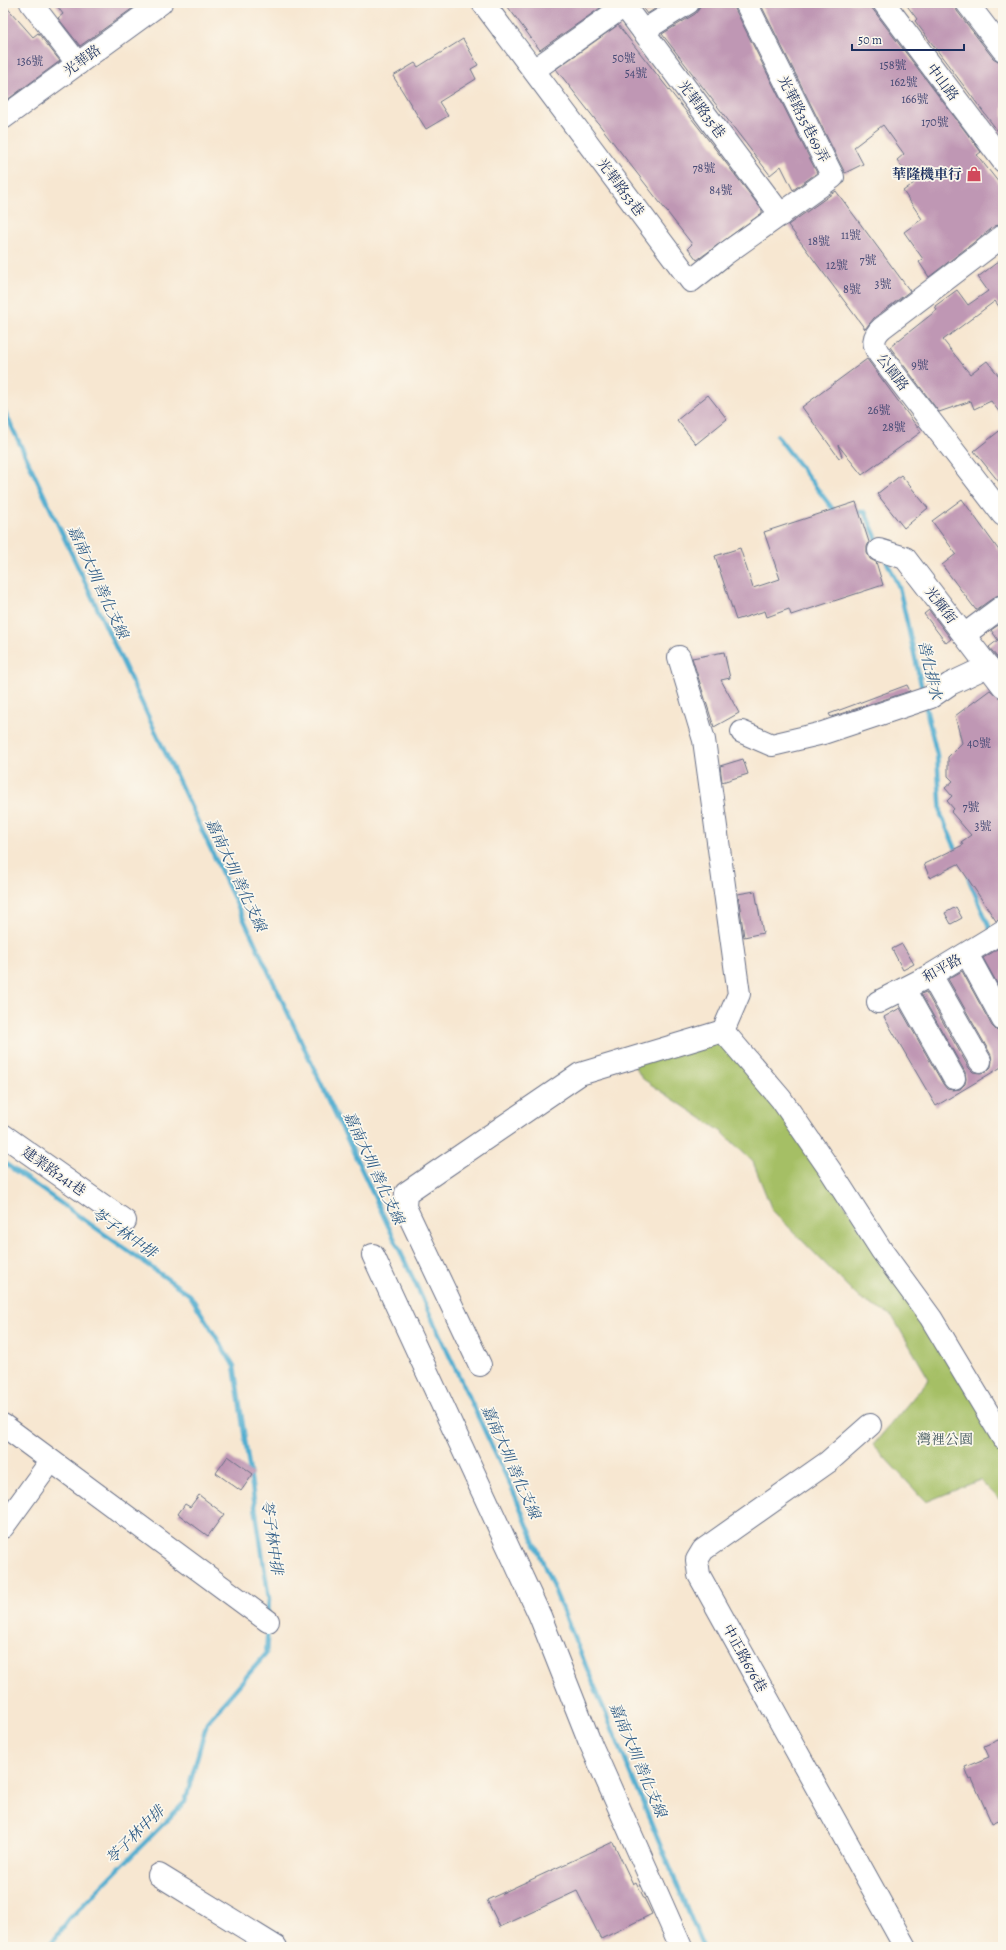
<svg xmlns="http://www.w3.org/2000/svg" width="1006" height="1950" font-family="Alegreya,'Noto Serif TC',serif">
<rect width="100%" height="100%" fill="#fbf7ec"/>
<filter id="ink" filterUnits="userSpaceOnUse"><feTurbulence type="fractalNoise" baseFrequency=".025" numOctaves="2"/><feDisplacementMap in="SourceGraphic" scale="8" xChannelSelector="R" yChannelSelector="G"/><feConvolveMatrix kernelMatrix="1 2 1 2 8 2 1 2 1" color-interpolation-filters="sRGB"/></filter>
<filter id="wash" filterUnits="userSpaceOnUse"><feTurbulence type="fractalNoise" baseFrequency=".012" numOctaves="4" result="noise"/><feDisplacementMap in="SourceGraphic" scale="16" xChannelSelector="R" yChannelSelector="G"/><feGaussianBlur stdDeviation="0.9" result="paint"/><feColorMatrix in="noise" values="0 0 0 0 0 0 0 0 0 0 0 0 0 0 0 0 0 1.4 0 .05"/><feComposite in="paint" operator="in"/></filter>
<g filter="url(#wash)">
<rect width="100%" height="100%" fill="#f7e7d1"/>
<!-- green -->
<path fill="#a5bf65" stroke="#607762" d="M723,1039L758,1080L1003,1431V1503L980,1480L926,1502L873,1445L929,1379L892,1316L859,1298L772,1210L753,1162L722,1132L643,1079L627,1056Z"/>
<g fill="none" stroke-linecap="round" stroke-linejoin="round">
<!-- stream -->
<g stroke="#52aed0" stroke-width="4.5">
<path d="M3,408L514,1493L703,1947"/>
<path d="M777,436L835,512H838"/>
<path d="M855,512H865L879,544"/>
<path d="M886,560L899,587L923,693"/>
<path d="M925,704L937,755L941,815L958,854"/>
<path d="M968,877L991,931"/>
<path d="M3,1162L190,1295L234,1366L269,1599L268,1612"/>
<path d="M49,1947L69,1919L185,1802L207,1722L266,1654L268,1626"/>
</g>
</g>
<g id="blocks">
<!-- building -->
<g fill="#bf97b4">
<path d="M3,3L33,37L38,33L60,61L3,103Z"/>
<path d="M55,3H140L80,46L58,18L63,14Z"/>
<path d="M505,3H600L603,6L540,50Z"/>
<path d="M639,3H664L647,14Z"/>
<path d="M700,3H734L735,9L817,173L793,190L781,166L770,175L662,34L695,14L699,9Z"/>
<path d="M760,3H868L981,152L977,155L1003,188V224L995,226L929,277L919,262L923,259L904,232L922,219L903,191L914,183L897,160L904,154L883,125L854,147L863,164L845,173Z"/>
<path d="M905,3H955L957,11L993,58L998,61L1003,62V138L915,21L917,19Z"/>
<path d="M618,25L703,133L762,210V213L697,260L688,248L692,244L556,69Z"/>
<path d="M463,39L478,65L471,69L476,79L439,102L448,116L426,129L393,76L415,63L418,67Z"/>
<path d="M836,191L910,291L874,318L865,329L788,225Z"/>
<path d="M1003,258V312L995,301L943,340L970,374L987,361L1003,381V417L991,401L974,409L971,401L939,412L890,347L937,310L935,306L957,290L968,305L988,291L978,277Z"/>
<path d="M867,359L921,432L862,475L838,445L842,457L839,458L802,407Z"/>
<path d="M708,395L727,419L696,444L677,420Z"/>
<path d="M1003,428V487L974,451Z"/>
<path d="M901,475L928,508L904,528L877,494Z"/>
<path d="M962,499L1003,556V594L996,596L976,610L942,565L956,554L932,521Z"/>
<path d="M856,502L869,542L867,547V553L870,559L876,562L883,585L791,615L789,609L767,617L765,611L736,620L715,556L740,548L753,588L780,579L764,532Z"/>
<path d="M929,610L951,639L946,643L924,614Z"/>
<path d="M1003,622V665L989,647L998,640L991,630Z"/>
<path d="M724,652L730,678L721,680L739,713L714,727L692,658Z"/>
<path d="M907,685L910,691L831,717L829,714Z"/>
<path d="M990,690L998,697L1003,698V919L996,921L958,864L930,878L924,864L963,845L961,842L971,835L951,812L954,809L947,801L952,796L945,788L953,781L948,776V757L962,743L955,716Z"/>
<path d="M743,759L748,774L722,782L720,766Z"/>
<path d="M755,891L763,933L744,937L738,894Z"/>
<path d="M956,907L962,918L951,924L945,913Z"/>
<path d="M902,944L914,964L903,970L892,949Z"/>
<path d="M1003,946V994L983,958Z"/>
<path d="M962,971L992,1026L997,1031L1003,1032V1066L936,1106L884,1017L900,1008L943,1084L947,1089L953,1090L960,1089L965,1084L966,1079L965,1072L921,994L926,992L969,1068L973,1072L980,1073L986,1072L991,1067L992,1061L991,1055L948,979Z"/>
<path d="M228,1456L253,1474L241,1491L216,1473Z"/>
<path d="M199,1495L224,1514L208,1536L178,1514L185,1504L190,1507Z"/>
<path d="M1003,1738V1819L992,1824L972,1779L970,1780L965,1767L989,1757L984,1746Z"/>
<path d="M613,1842L633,1884L636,1882L652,1914L601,1939L577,1891L500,1927L487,1900Z"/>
</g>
</g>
</g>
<g filter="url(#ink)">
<use href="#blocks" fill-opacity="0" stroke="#686f86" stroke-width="1"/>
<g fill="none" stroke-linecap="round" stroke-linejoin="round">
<!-- minor casing -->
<g stroke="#686f86" stroke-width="24">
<g id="minor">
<path d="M31,3L78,64"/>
<path d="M483,3L691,281L725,254L833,177L746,3"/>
<path d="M622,3L781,215"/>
<path d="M884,3L1003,161"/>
<path d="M967,3L1003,50"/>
<path d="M643,31L688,3"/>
<path d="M534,70L624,6"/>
<path d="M3,118L161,3"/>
<path d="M1003,236L882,328C873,336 872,344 879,354L1003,515"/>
<path d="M879,550L905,558L964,635L1003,606"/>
<path d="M964,635L1003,686"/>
<path d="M679,657L704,740L739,994L723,1031"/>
<path d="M742,732L772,745L823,733L931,697L950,684L988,666"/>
<path d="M967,954L1003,1020"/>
<path d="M931,975L980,1061"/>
<path d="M904,989L954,1078"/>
<path d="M878,1002L931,975L1003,931"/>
<path d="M3,1135L125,1221"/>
<path d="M373,1255L540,1616L589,1740L681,1947"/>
<path d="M480,1365L405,1207L406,1193L580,1074L723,1031L781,1099L830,1170L882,1251L931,1318L1003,1438"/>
<path d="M3,1425L268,1621"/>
<path d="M870,1425L828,1462L703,1550L697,1560L699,1575L905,1947"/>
<path d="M3,1527L51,1461"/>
<path d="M159,1875L276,1947"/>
</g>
</g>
<!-- minor -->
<use href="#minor" stroke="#fff" stroke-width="22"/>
</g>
</g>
<!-- icons -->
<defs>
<g id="shop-bare" transform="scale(1.2)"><path d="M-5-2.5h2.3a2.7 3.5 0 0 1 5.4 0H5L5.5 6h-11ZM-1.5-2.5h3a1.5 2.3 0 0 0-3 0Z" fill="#d1495b" stroke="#fbf7ec" stroke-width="2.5" paint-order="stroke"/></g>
</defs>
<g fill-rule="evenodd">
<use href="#shop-bare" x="974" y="174"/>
</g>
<g text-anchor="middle" stroke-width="3.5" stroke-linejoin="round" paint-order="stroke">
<!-- number labels -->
<g font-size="12" fill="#444974">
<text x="624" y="62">50號</text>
<text x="30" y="65">136號</text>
<text x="893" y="69">158號</text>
<text x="636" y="77">54號</text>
<text x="904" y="86">162號</text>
<text x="915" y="103">166號</text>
<text x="935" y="126">170號</text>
<text x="704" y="172">78號</text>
<text x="721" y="194">84號</text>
<text x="851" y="239">11號</text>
<text x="819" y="245">18號</text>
<text x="868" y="264">7號</text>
<text x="837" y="269">12號</text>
<text x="883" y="288">3號</text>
<text x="852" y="293">8號</text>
<text x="920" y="369">9號</text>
<text x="879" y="414">26號</text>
<text x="894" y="431">28號</text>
<text x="979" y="747">40號</text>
<text x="971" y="811">7號</text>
<text x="983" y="830">3號</text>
</g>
<!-- street labels -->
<g font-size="14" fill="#1b2f5e" stroke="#fbf7ec">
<text transform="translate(82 60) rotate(-36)" y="5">光華路</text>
<text transform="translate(943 82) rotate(53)" y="5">中山路</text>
<text transform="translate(702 109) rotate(53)" y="5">光華路35巷</text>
<text transform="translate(804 119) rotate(63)" y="5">光華路35巷69弄</text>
<text transform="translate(621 187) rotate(53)" y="5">光華路53巷</text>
<text transform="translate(893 372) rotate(53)" y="5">公園路</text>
<text transform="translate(941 605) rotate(53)" y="5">光輝街</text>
<text transform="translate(942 968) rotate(-29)" y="5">和平路</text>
<text transform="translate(54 1171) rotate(35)" y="5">建業路241巷</text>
<text transform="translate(745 1658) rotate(61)" y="5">中正路676巷</text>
</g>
<!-- poi labels -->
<g font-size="14" font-weight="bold" fill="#1b2f5e" stroke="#fbf7ec" text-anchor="end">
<text x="962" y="179">華隆機車行</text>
</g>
<!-- park labels -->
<g font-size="14" fill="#445a60" stroke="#fbf7ec">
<text x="945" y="1444">灣裡公園</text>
</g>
<!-- water labels -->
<g font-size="15" font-style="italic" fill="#2e5b86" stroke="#fbf7ec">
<text transform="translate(98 582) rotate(65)" y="5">嘉南大圳 善化支線</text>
<text transform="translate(930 670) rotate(77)" y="5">善化排水</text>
<text transform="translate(236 875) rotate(65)" y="5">嘉南大圳 善化支線</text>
<text transform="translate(374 1168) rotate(65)" y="5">嘉南大圳 善化支線</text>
<text transform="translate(124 1233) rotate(35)" y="5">苓子林中排</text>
<text transform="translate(511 1462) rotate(66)" y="5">嘉南大圳 善化支線</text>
<text transform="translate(272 1537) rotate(82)" y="5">苓子林中排</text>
<text transform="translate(638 1760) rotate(67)" y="5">嘉南大圳 善化支線</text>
<text transform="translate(135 1835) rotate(-45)" y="5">苓子林中排</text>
</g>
</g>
<!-- margin -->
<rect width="1006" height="1950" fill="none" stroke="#fbf7ec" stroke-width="16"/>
<!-- scale -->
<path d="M852 44v6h112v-6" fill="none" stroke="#1b2f5e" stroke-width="2"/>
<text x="858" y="44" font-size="12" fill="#1b2f5e" stroke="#fbf7ec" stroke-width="3" paint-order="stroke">50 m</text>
</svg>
